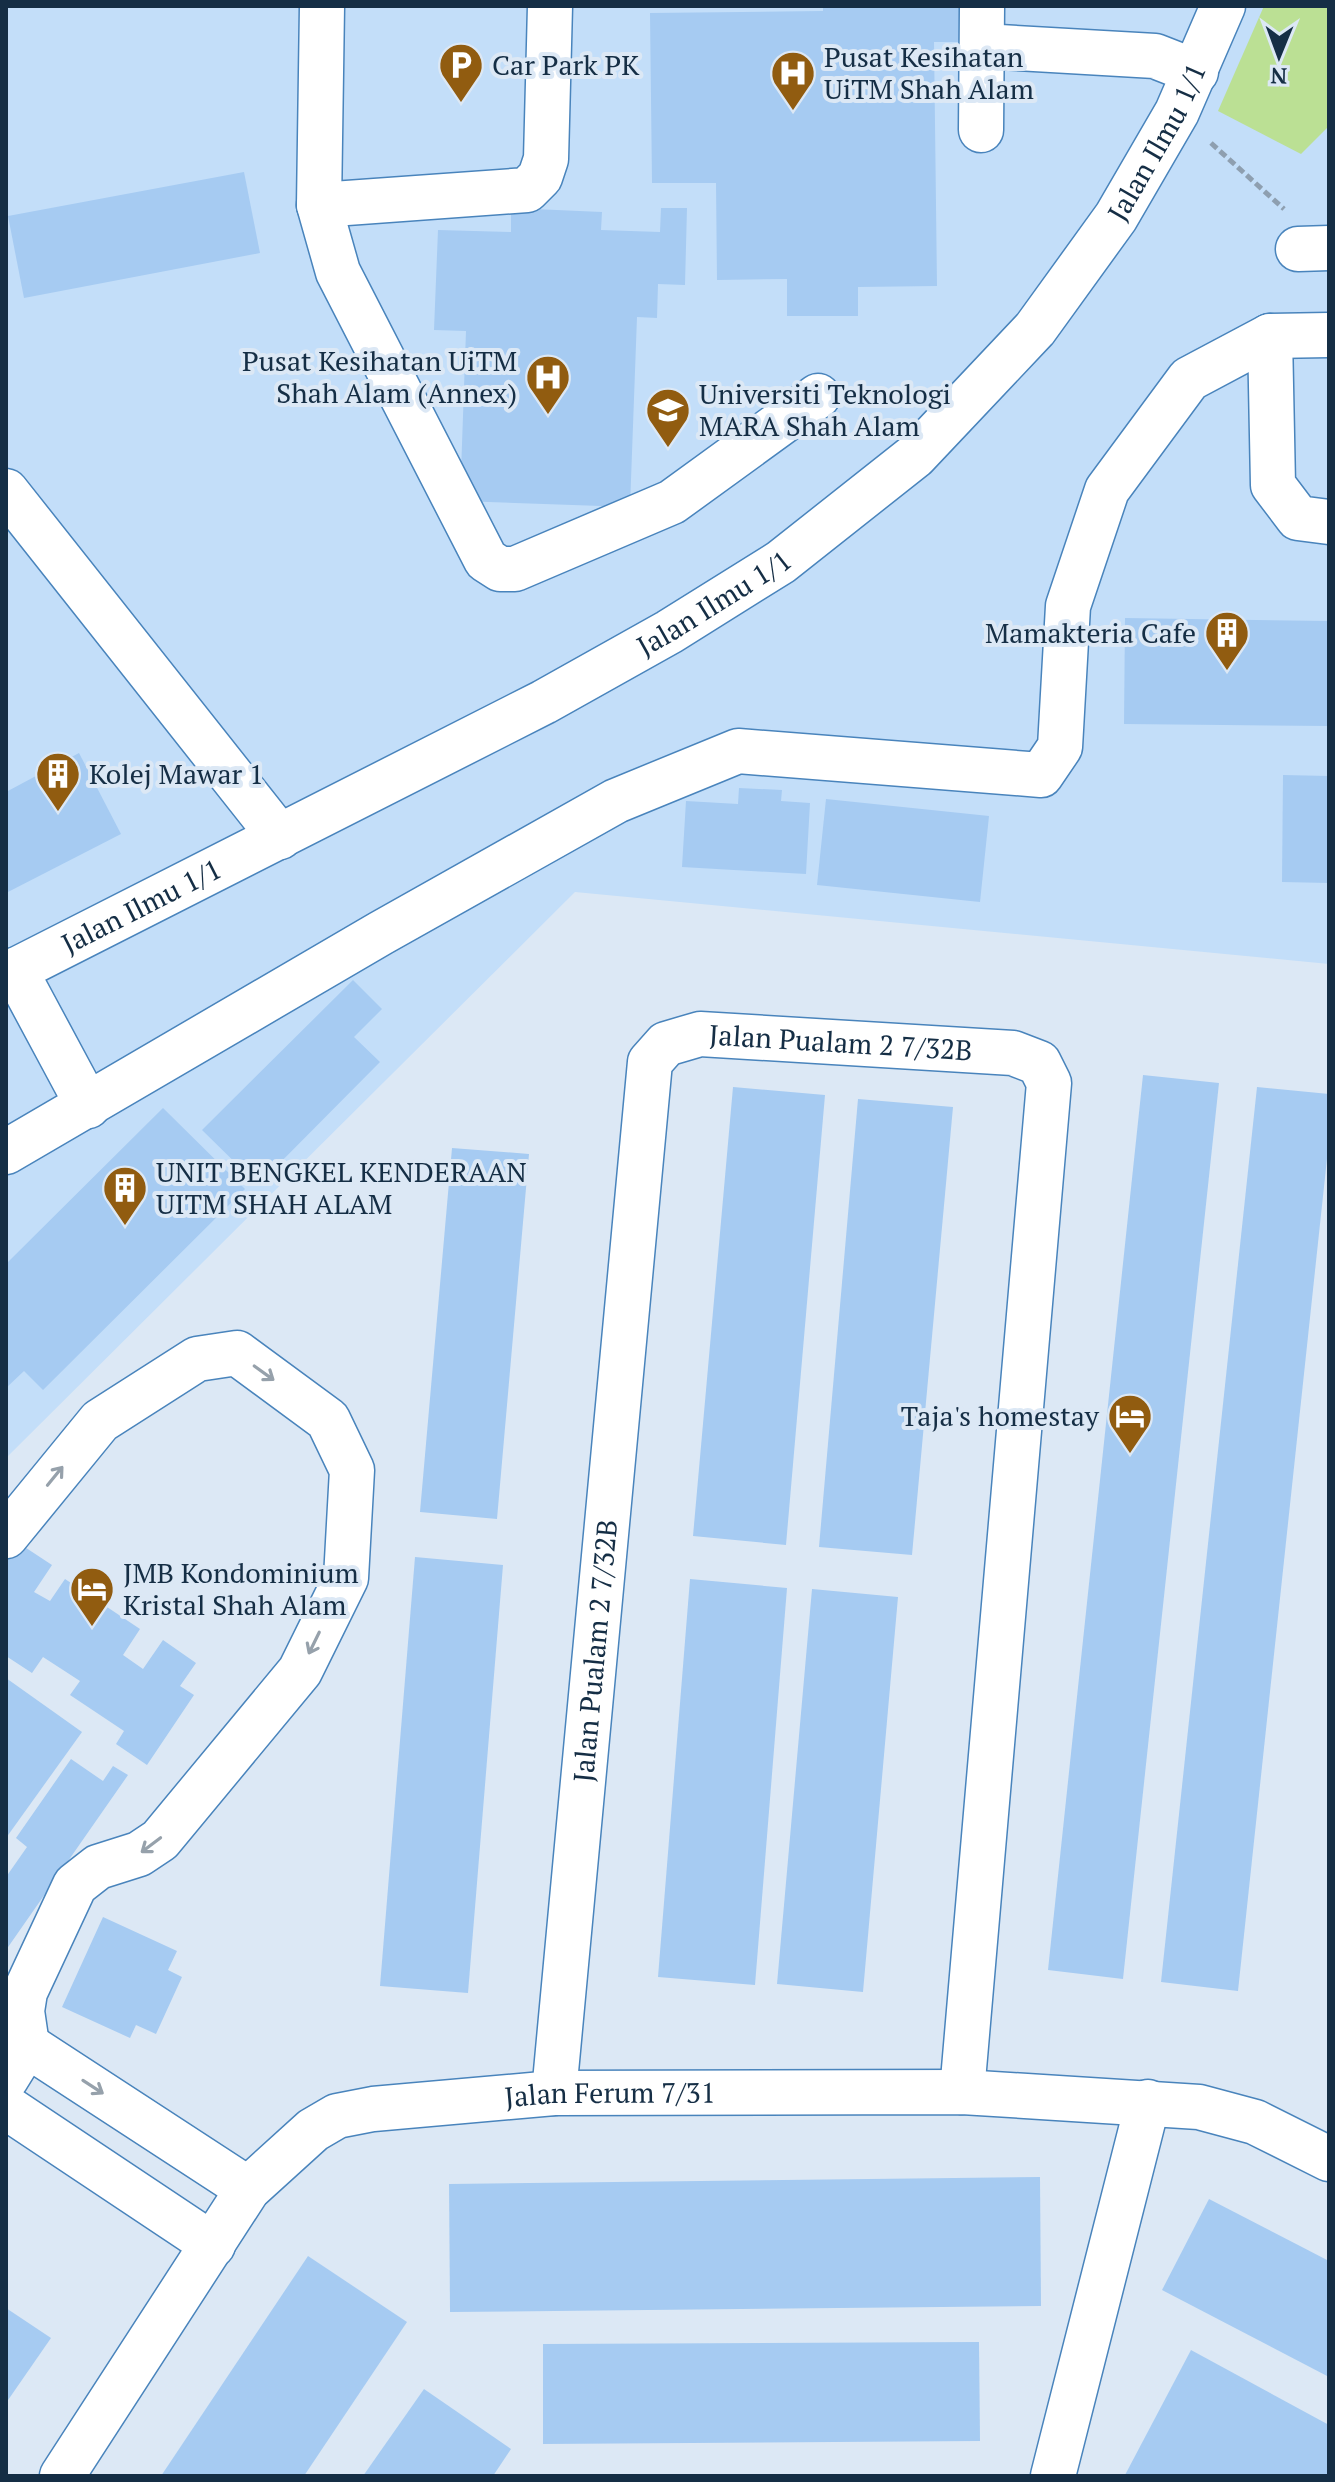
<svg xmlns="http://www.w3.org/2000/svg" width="1335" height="2482" font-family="'PT Serif',serif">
<rect width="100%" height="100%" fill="#dce8f5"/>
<!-- built -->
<path fill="#c3def9" d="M6,6H1329V964L575,892L6,1458Z"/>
<!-- green -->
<path fill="#bbe094" d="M1264,6H1329V126L1301,154L1218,111Z"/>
<!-- building -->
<g fill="#a6cbf2">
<path d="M823,6H965V42H934L937,286L858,287V316H787V279L717,280L716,183H652L650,13L823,11Z"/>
<path d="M244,172L260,253L24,298L8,216Z"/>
<path d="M511,208L602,212L601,230L660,232L661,208H687L685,285L658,284L657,318L637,317L630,507L460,501L466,331L434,330L438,230L511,232Z"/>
<path d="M1125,618L1329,621V726L1124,724Z"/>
<path d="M79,753L121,834L6,893V792Z"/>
<path d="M1283,775L1329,776V883L1282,882Z"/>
<path d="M739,788L782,790L781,801L810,803L806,874L682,867L686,801L738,804Z"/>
<path d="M826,799L989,816L980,902L817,885Z"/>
<path d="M353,980L382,1009L354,1037L380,1062L258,1185L202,1130Z"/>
<path d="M1143,1075L1219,1083L1123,1979L1048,1970Z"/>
<path d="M733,1087L825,1095L786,1545L693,1536Z"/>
<path d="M1257,1087L1329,1094V1140L1238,1991L1161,1982Z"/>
<path d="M858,1099L953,1107L912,1555L819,1547Z"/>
<path d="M163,1108L245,1189L43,1390L24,1371L6,1388V1264Z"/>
<path d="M452,1148L529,1154L497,1519L420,1512Z"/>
<path d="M14,1540L52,1565L34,1592L50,1601L65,1579L140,1629L123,1655L143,1669L163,1640L196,1663L180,1686L194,1695L147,1765L116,1744L124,1731L70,1695L80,1681L43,1657L32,1673L6,1656V1551Z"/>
<path d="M415,1557L503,1565L468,1993L380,1986Z"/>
<path d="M690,1579L787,1588L755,1985L658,1977Z"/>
<path d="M812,1589L898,1597L863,1992L777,1984Z"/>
<path d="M6,1678L82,1732L6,1838Z"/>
<path d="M71,1759L103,1781L113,1766L128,1775L6,1950V1877L27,1847L16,1838Z"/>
<path d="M103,1917L177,1951L168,1970L182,1977L156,2034L136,2025L130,2038L62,2007Z"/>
<path d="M1040,2177L1041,2306L450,2312L449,2184Z"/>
<path d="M1209,2199L1329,2261V2377L1162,2290Z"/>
<path d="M308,2256L407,2322L304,2476H161Z"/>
<path d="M6,2308L51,2338L6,2403Z"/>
<path d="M979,2342L980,2441L543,2444V2344Z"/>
<path d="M1191,2350L1329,2425V2476L1125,2475Z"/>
<path d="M424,2389L511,2449L493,2476H363Z"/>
</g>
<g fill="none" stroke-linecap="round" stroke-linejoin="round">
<!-- minor casing -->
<g stroke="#4984bc" stroke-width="47">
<g id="minor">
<path d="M322,6L319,205L338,272L486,560L500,569H515L672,502L818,396"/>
<path d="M982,46L1155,56L1196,72"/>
<path d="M981,130L982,6"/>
<path d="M319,205L527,190L540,177L546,159L550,6"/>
<path d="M1298,249L1329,248"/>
<path d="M1270,336L1273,485L1298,518L1329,522"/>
<path d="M6,491L280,837"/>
<path d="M15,970L88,1106"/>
<path id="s1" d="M6,975L544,702L669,632L781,562L915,456L1035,329L1116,217L1177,112L1223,6"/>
<path d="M6,1152L381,933L616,801L738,751L1041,775L1060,747L1068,606L1107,490L1189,379L1270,336L1329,335"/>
<path d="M6,1536L100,1421L197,1359L237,1353L328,1420L352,1470L346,1578L300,1671L160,1840L139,1854L98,1867L75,1885L25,1992L22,2011L27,2045L6,2079"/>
<path d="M27,2045L248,2189"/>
<path id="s2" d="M554,2093L650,1062L666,1044L700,1034L1013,1053L1039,1063L1049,1083L962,2092"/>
<path d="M6,2107L213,2245"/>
<path id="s3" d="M62,2476L248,2189L313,2130L337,2116L373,2109L554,2093L962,2092L1199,2107L1255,2122L1329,2159"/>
<path d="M1053,2476L1148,2102"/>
</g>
</g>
<!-- path -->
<path stroke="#8e9fb0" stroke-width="5" stroke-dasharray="8 4" stroke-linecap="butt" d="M1211,143L1284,209"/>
<!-- minor -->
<use href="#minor" stroke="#fff" stroke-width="44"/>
</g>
<!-- one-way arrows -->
<defs><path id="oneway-shaft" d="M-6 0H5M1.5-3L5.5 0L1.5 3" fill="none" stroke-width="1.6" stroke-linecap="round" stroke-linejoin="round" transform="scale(2)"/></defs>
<g stroke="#96a1ab">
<use href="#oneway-shaft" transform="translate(264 1373) rotate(36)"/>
<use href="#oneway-shaft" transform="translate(55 1476) rotate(-51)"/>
<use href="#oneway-shaft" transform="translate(314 1643) rotate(116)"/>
<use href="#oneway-shaft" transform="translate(151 1845) rotate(143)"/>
<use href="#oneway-shaft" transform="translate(93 2087) rotate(33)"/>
</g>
<!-- icons -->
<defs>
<g id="parking-pin" transform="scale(2.3)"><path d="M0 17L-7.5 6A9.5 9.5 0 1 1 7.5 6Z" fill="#915c10" stroke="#dce8f5"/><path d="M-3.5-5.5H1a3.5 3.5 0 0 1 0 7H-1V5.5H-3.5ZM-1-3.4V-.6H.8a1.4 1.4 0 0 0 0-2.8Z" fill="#fff"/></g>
<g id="hospital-pin" transform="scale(2.3)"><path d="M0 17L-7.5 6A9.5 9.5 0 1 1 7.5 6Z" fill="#915c10" stroke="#dce8f5"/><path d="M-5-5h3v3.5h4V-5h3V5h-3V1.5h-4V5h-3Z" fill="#fff"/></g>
<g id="university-pin" transform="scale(2.3)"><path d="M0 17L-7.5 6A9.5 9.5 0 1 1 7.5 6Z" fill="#915c10" stroke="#dce8f5"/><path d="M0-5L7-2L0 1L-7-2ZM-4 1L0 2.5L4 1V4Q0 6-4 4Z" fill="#fff"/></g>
<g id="building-pin" transform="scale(2.3)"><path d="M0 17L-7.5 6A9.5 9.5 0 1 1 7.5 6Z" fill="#915c10" stroke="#dce8f5"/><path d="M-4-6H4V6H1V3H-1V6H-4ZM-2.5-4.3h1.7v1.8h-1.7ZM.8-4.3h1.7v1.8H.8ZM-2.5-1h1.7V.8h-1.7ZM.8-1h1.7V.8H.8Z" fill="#fff"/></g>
<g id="hotel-pin" transform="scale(2.3)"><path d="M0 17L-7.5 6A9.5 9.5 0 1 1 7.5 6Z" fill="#915c10" stroke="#dce8f5"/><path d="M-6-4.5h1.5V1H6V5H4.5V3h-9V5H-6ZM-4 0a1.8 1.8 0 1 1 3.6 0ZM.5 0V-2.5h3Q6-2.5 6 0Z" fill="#fff"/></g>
</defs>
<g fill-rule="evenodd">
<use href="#parking-pin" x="461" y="65"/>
<use href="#hospital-pin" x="793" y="73"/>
<use href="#hospital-pin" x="548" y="377"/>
<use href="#university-pin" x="668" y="410"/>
<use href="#building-pin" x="1227" y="633"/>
<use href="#building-pin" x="58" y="774"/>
<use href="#building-pin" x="125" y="1188"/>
<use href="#hotel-pin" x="1130" y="1416"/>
<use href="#hotel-pin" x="92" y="1589"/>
</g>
<g text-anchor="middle" stroke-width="8" stroke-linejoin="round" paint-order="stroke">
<!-- poi labels -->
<g font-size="28" fill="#152e45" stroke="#dce8f5" text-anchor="start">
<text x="824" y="67">Pusat Kesihatan<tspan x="824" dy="32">UiTM Shah Alam</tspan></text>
<text x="492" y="75">Car Park PK</text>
<text x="517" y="371" text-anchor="end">Pusat Kesihatan UiTM<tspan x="517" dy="32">Shah Alam (Annex)</tspan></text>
<text x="699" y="404">Universiti Teknologi<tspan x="699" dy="32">MARA Shah Alam</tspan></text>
<text x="1196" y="643" text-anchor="end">Mamakteria Cafe</text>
<text x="89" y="784">Kolej Mawar 1</text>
<text x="156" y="1182">UNIT BENGKEL KENDERAAN<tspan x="156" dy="32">UITM SHAH ALAM</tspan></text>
<text x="1099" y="1426" text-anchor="end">Taja's homestay</text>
<text x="123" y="1583">JMB Kondominium<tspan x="123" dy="32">Kristal Shah Alam</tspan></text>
</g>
<!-- street labels -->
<g font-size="28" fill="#152e45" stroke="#dce8f5">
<text dy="10" stroke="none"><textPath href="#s1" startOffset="1448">Jalan Ilmu 1/1</textPath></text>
<text dy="10" stroke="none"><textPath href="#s1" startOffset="800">Jalan Ilmu 1/1</textPath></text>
<text dy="10" stroke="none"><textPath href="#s1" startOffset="152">Jalan Ilmu 1/1</textPath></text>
<text dy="10" stroke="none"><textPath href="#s2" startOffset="1236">Jalan Pualam 2 7/32B</textPath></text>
<text dy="10" stroke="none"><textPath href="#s2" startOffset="444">Jalan Pualam 2 7/32B</textPath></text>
<text dy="10" stroke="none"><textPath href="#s3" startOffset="732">Jalan Ferum 7/31</textPath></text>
</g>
</g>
<!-- border -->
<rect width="1335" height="2482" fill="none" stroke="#152e45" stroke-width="16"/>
<!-- north arrow -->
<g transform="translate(1279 56) rotate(181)" stroke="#dce8f5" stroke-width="6" paint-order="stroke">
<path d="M0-6L14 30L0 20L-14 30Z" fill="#152e45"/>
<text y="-12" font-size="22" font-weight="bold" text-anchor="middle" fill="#152e45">N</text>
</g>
</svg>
